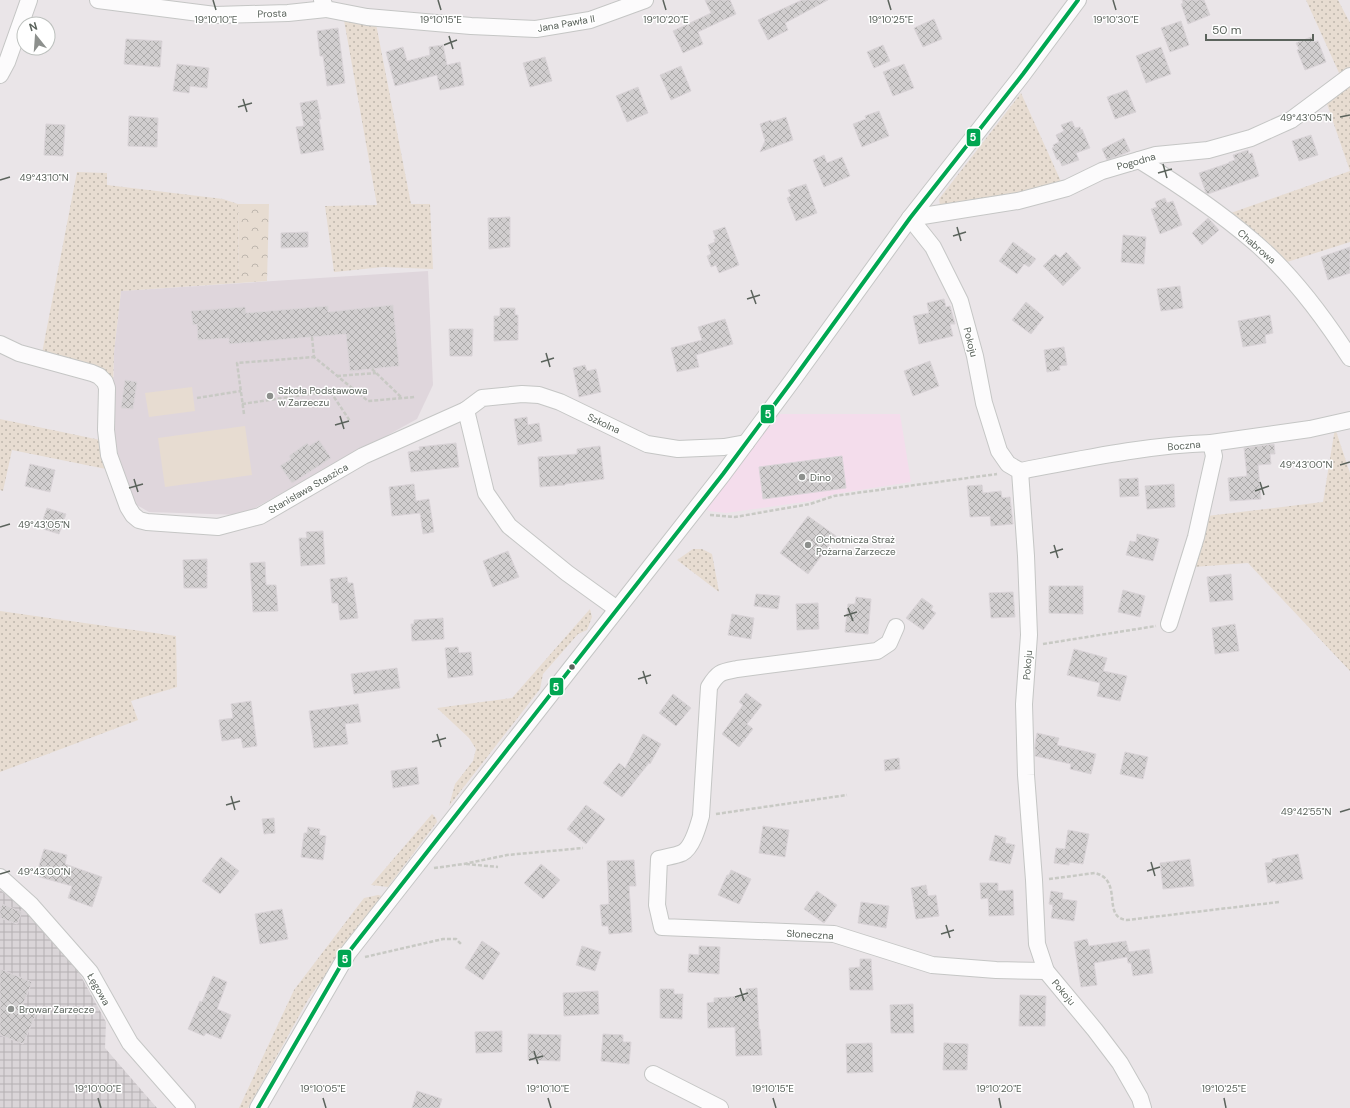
<svg xmlns="http://www.w3.org/2000/svg" width="1350" height="1108" font-family="'DM Sans',sans-serif">
<defs>
<pattern id="industrial-grid" width="8" height="8" patternUnits="userSpaceOnUse"><rect width="8" height="8" fill="#dad5d8"/><path d="M0 4h8M4 0v8" fill="none" stroke="#b4b0b2"/></pattern>
<pattern id="green-dots" width="8" height="8" patternUnits="userSpaceOnUse"><rect width="8" height="8" fill="#e7dcd1"/><path d="M2 2h.1M6 6h.1" fill="none" stroke="#beb6ad" stroke-width="1.8" stroke-linecap="round"/></pattern>
<pattern id="forest-crowns" width="20" height="18" patternUnits="userSpaceOnUse"><rect width="20" height="18" fill="#e7dcd1"/><path d="M2 6a3 3 0 1 1 6 0M12 15a3 3 0 1 1 6 0" fill="none" stroke="#beb6ad"/></pattern>
<pattern id="building-cross-hatch" width="8" height="8" patternUnits="userSpaceOnUse"><rect width="8" height="8" fill="#d1cecf"/><path d="M0 0l8 8M0 8l8-8" fill="none" stroke="#adabab"/></pattern>
</defs>
<rect width="100%" height="100%" fill="#eae5e8"/>
<!-- commercial -->
<path fill="#f4ddec" d="M775,414H900L911,482L835,494L811,501L726,513L709,511L706,509V505Z"/>
<!-- industrial -->
<path fill="url(#industrial-grid)" d="M0,890L29,911L62,945L82,978L106,1022L105,1048L157,1108H0Z"/>
<!-- education -->
<path fill="#dfd6dc" d="M428,271L433,385L417,419L242,515L149,512L135,504L113,450L114,352L121,291Z"/>
<!-- green -->
<g fill="url(#green-dots)">
<path d="M1306,0H1338L1350,23V67L1340,75Z"/>
<path d="M344,20L376,24L411,204H430L433,269L383,267L334,272L325,206L377,205Z"/>
<path d="M1350,82V242L1284,263L1225,215L1350,171L1326,101Z"/>
<path d="M1021,93L1063,186L944,207L940,205L939,199Z"/>
<path d="M77,172L107,173V185L223,199L238,204L239,283L121,291L114,352L113,388L42,353Z"/>
<path d="M0,419L105,441L111,470L12,450L3,491L0,490Z"/>
<path d="M1335,428L1350,473V671L1248,563L1193,567L1207,516L1323,502Z"/>
<path d="M693,549H702L712,554L719,592L677,560Z"/>
<path d="M590,609L592,617L587,630L578,634L543,674L540,689L449,806L455,784L473,761L476,749L469,738L437,708L512,698Z"/>
<path d="M0,611L176,636L177,687L131,701L138,720L0,772Z"/>
<path d="M432,814L436,818L437,822L388,887L371,885Z"/>
<path d="M378,895L382,896L309,998L248,1108H239L294,990L364,898Z"/>
</g>
<!-- forest -->
<path fill="url(#forest-crowns)" d="M238,204H269L267,281L239,283Z"/>
<!-- pitch -->
<g fill="#e7dcd1">
<path d="M192,387L195,411L149,417L145,393Z"/>
<path d="M245,426L252,475L165,487L158,438Z"/>
</g>
<!-- building -->
<g fill="url(#building-cross-hatch)" stroke="#dad4d8">
<path d="M705,0H730L736,14L698,32L703,44L683,53L673,31L711,13Z"/>
<path d="M802,0H828L785,23L788,30L768,40L758,20Z"/>
<path d="M1182,0H1204L1210,15L1188,24L1181,4L1183,3Z"/>
<path d="M934,19L942,39L923,47L914,28Z"/>
<path d="M1181,21L1189,45L1170,52L1161,28Z"/>
<path d="M338,28L345,83L327,86L323,56H320L317,31Z"/>
<path d="M1311,37L1314,42L1318,41L1326,62L1305,70L1297,50L1299,49L1296,43Z"/>
<path d="M126,39L162,41L160,67L124,64Z"/>
<path d="M443,45L447,65L460,62L464,85L440,90L437,75L395,86L386,52L403,47L407,61L430,55L429,47Z"/>
<path d="M883,45L890,61L874,68L867,52Z"/>
<path d="M1161,47L1171,74L1146,83L1136,56Z"/>
<path d="M545,57L552,81L530,87L523,63Z"/>
<path d="M177,64L209,68L207,88L190,86L189,93L173,91Z"/>
<path d="M904,64L914,88L893,96L883,72Z"/>
<path d="M681,66L691,91L671,100L660,75Z"/>
<path d="M638,87L648,113L627,122L616,96Z"/>
<path d="M1127,90L1136,112L1115,119L1107,97Z"/>
<path d="M317,100L321,119H319L324,150L301,154L296,127L304,126L300,103Z"/>
<path d="M879,111L889,136L862,147L853,124L866,119L865,116Z"/>
<path d="M129,116L158,118L157,147L128,146Z"/>
<path d="M786,117L793,140L760,152L765,141L760,124L771,120V122Z"/>
<path d="M1072,121L1075,128L1080,127L1081,130L1082,129L1090,148L1076,153L1079,160L1062,166L1059,159L1057,160L1052,148L1054,147L1053,145L1059,142L1056,135L1064,131L1061,125Z"/>
<path d="M46,124L65,125L63,156L44,155Z"/>
<path d="M1311,135L1318,155L1299,161L1292,141Z"/>
<path d="M1124,138L1130,151L1121,155L1107,160L1102,149Z"/>
<path d="M1248,150L1249,154L1252,153L1259,176L1208,194L1206,193L1199,173L1229,163V162L1235,160L1233,155Z"/>
<path d="M824,155L827,163L842,157L850,176L824,187L813,160Z"/>
<path d="M806,184L817,213L796,221L787,198L791,196L788,190Z"/>
<path d="M1165,198L1167,203L1173,201L1182,225L1160,234L1151,209L1157,207L1155,202Z"/>
<path d="M510,217V247L489,249L488,218Z"/>
<path d="M1208,218L1219,230L1202,245L1192,233Z"/>
<path d="M725,227L739,265L719,273L716,265L711,267L707,256L711,254L708,245L715,242L714,239H716L713,231Z"/>
<path d="M308,232V247L281,248V233Z"/>
<path d="M1123,235L1146,237L1144,264L1121,262Z"/>
<path d="M1013,242L1036,259L1029,267L1024,264L1017,274L999,261Z"/>
<path d="M1350,247V273L1328,280L1321,257Z"/>
<path d="M1066,252L1081,268L1063,286L1043,266L1055,254L1060,258Z"/>
<path d="M1180,286L1183,308L1161,311L1157,289Z"/>
<path d="M944,299L946,307L950,306L955,324H950L953,336L919,344L913,316L929,313L927,303Z"/>
<path d="M1026,302L1044,317L1031,334L1012,320Z"/>
<path d="M393,305L399,366L350,371L346,334L229,344V338L198,340L197,324L193,325L191,311L245,307L246,313L328,306V312Z"/>
<path d="M500,308H515V315H518V340L494,341V316H500Z"/>
<path d="M1270,315L1273,333L1265,335L1266,343L1243,347L1238,321Z"/>
<path d="M725,319L733,344L696,355L699,367L677,372L671,348L702,340L698,327Z"/>
<path d="M449,329H473L472,356H450Z"/>
<path d="M1064,347L1067,365L1059,366L1060,370L1047,372L1044,350Z"/>
<path d="M930,361L939,386L913,396L904,371Z"/>
<path d="M585,365L587,371L596,369L601,392L579,397L573,368Z"/>
<path d="M125,380L137,382L133,409L121,408Z"/>
<path d="M527,417L528,425L539,423L542,441L518,445L514,419Z"/>
<path d="M319,440L331,458L292,483L280,466L291,459L289,456L307,443L309,446Z"/>
<path d="M456,443L459,467L411,472L408,452L420,450L419,447Z"/>
<path d="M1274,444L1275,454H1270L1271,464L1258,465L1261,499L1230,501L1228,478L1247,476L1244,448Z"/>
<path d="M600,446L604,479L565,484V485L540,487L538,457L577,454V449Z"/>
<path d="M842,456L846,488L763,499L759,467Z"/>
<path d="M30,464L55,470L50,492L25,486Z"/>
<path d="M1138,478L1139,496L1120,497L1119,479Z"/>
<path d="M414,484L416,501L429,499L434,532L423,534L420,513L392,516L389,487Z"/>
<path d="M1174,484L1175,507L1147,509L1145,486Z"/>
<path d="M982,485L983,493L1001,491L1002,498L1010,497L1013,524L991,526L990,516L970,517L967,486Z"/>
<path d="M47,508L66,514L59,534L40,528Z"/>
<path d="M808,516L836,536L808,574L780,553Z"/>
<path d="M323,531L325,564L301,566L299,538H307L306,532Z"/>
<path d="M1137,534L1159,539L1153,561L1126,555L1130,541L1136,542Z"/>
<path d="M508,551L519,577L493,587L483,561Z"/>
<path d="M207,559V588H184L183,560Z"/>
<path d="M265,562L266,585H276L278,611L253,612L250,563Z"/>
<path d="M1231,574L1233,600L1210,602L1207,577Z"/>
<path d="M347,577L348,583H353L358,618L340,620L338,603H332L330,579Z"/>
<path d="M1049,586H1083V614L1049,613Z"/>
<path d="M1123,590L1145,596L1140,617L1118,612Z"/>
<path d="M1013,592L1015,617L991,618L989,593Z"/>
<path d="M756,594L780,596L778,609L754,606Z"/>
<path d="M856,597L871,599L868,634L845,632L848,604H855Z"/>
<path d="M922,598L933,606L931,610L936,613L923,630L906,618Z"/>
<path d="M818,603L819,629L797,630L796,604Z"/>
<path d="M732,614L754,618L751,639L728,635Z"/>
<path d="M443,618L444,639L412,641L411,624H414V620Z"/>
<path d="M1235,624L1239,651L1215,654L1212,628Z"/>
<path d="M458,647L459,653L471,652L473,675L448,678L445,648Z"/>
<path d="M1074,649L1107,658L1103,671L1127,676L1120,701L1097,696L1100,683L1067,675Z"/>
<path d="M397,668L400,688L354,694L351,674Z"/>
<path d="M746,693L762,705L747,724L753,729L739,747L722,734L743,705L739,702Z"/>
<path d="M673,694L691,708L676,726L659,713Z"/>
<path d="M251,701L257,746L243,748L241,738L222,741L219,720L233,718L231,704Z"/>
<path d="M358,704L361,722L345,724L348,744L314,748L309,711Z"/>
<path d="M1037,733L1059,738L1057,745L1096,754L1091,774L1070,769L1071,764L1035,756V745Z"/>
<path d="M643,734L661,744L650,764L649,763L622,797L603,783L619,763L625,768Z"/>
<path d="M1125,752L1148,757L1143,779L1120,774Z"/>
<path d="M899,758L900,769L885,771L884,760Z"/>
<path d="M417,767L419,784L393,788L391,771Z"/>
<path d="M586,805L605,819L586,844L567,829Z"/>
<path d="M274,818L275,833L264,834L262,819Z"/>
<path d="M763,826L789,830L785,857L759,853Z"/>
<path d="M308,827L320,829L319,835L326,836L323,860L301,857L304,833H307Z"/>
<path d="M1068,830L1089,834L1083,864L1069,862V865L1054,863L1056,848L1065,849Z"/>
<path d="M995,835L1006,838L1005,843L1015,845L1010,864L989,860Z"/>
<path d="M44,849L67,855L65,864L102,877L92,907L68,898L72,886L36,876Z"/>
<path d="M1298,854L1303,879L1276,884L1275,881L1268,883L1265,863L1273,862L1272,859Z"/>
<path d="M221,857L239,871L220,894L202,881Z"/>
<path d="M1190,859L1194,886L1163,889L1160,863Z"/>
<path d="M634,860L636,886H629L632,932L609,934L608,926H602L600,905L609,904L607,861Z"/>
<path d="M541,864L560,880L543,899L524,883Z"/>
<path d="M731,870L751,879L739,904L718,895L727,875H729Z"/>
<path d="M980,883H998V891L1013,890L1014,915L989,916L988,898L981,899Z"/>
<path d="M926,885L928,896L936,895L939,916L916,919L911,888Z"/>
<path d="M817,891L837,905L824,923L804,909Z"/>
<path d="M1051,891L1063,893L1062,899L1077,901L1074,921L1051,918L1053,905L1049,904Z"/>
<path d="M861,902L889,906L886,928L858,923Z"/>
<path d="M2,904L22,912L17,924L0,918V910Z"/>
<path d="M282,909L288,939L260,944L255,914Z"/>
<path d="M1087,939L1089,946L1126,941L1129,952L1149,949L1153,973L1133,976L1131,963H1128L1127,957L1094,963L1097,985L1081,987L1074,942Z"/>
<path d="M482,941L500,953L483,980L465,968Z"/>
<path d="M582,946L601,952L595,971L576,965Z"/>
<path d="M699,946L720,947L719,974L688,972L689,954L699,955Z"/>
<path d="M860,959H871L873,990H850L849,968L860,967Z"/>
<path d="M0,969L32,982L21,1009L36,1014L23,1044L0,1035Z"/>
<path d="M213,976L227,982L217,1009L231,1015L221,1039L206,1033L204,1036L188,1029L200,1001L202,1002Z"/>
<path d="M757,988L759,1029H760L762,1055L736,1056L735,1027L708,1028L707,1003L714,1002V998L746,996V989Z"/>
<path d="M660,989H674V994H683L682,1019L660,1018Z"/>
<path d="M598,991L599,1014L564,1016L563,993Z"/>
<path d="M1020,995L1046,996L1045,1026H1019Z"/>
<path d="M913,1004L914,1033H891L890,1005Z"/>
<path d="M502,1031V1052L476,1053L475,1032Z"/>
<path d="M528,1034L561,1035L560,1061L528,1060Z"/>
<path d="M603,1034L623,1035V1042H631L629,1064L601,1061Z"/>
<path d="M872,1043L873,1072L847,1073L846,1044Z"/>
<path d="M944,1043L968,1044L967,1070H943Z"/>
<path d="M417,1091L442,1099L439,1108H412Z"/>
</g>
<g fill="none" stroke-linecap="round" stroke-linejoin="round">
<!-- minor casing -->
<g stroke="#c5c6c5" stroke-width="18">
<g id="minor">
<path d="M98,0L215,15L288,13L326,9"/>
<path d="M322,0L326,9L367,17L471,26L536,29L590,20L645,0"/>
<path d="M0,75L7,62L29,0"/>
<path d="M1139,160C1178,184 1218,211 1253,241C1291,273 1323,316 1350,358"/>
<path d="M910,218L933,247L960,301L975,356L984,403L999,451L1008,464L1020,471L1026,556L1029,635L1024,704L1026,775L1034,880L1037,944L1046,971L1095,1030L1120,1063L1140,1098L1143,1108"/>
<path d="M910,218L1018,201L1067,188L1102,171L1156,155L1208,150L1251,138L1291,120L1350,76"/>
<path d="M0,344L19,353L92,373L99,376L105,382L107,388L106,430L109,455L128,507L133,515L139,520L147,522L218,527L260,516L363,456L466,410L486,493L509,526L567,573L617,609"/>
<path d="M466,410L482,398L522,394L539,395L560,402L647,444L678,449L724,447L746,443"/>
<path d="M1211,443L1310,429L1350,420"/>
<path d="M1020,471C1083,459 1147,445 1211,443L1214,456L1196,537L1169,624"/>
<path d="M896,627L889,643L877,651L737,669C721,672 718,672 709,687L701,816C698,827 692,848 682,853C675,856 666,857 659,859L657,905L662,927L834,934L932,965L996,970L1046,971"/>
<path d="M0,877L31,905L90,972L130,1043L187,1108"/>
<path d="M653,1074L720,1108"/>
<path d="M258,1108L348,953L723,474L792,381L910,218L1023,74L1078,0"/>
</g>
</g>
<!-- path -->
<g stroke="#c8c9c4" stroke-width="2.5" stroke-dasharray="4 2" stroke-linecap="butt">
<path d="M312,337L314,357L368,401L415,397"/>
<path d="M372,369L401,397"/>
<path d="M337,376L376,373"/>
<path d="M197,398L241,391"/>
<path d="M242,404L330,391L350,421"/>
<path d="M244,414L237,363L314,357"/>
<path d="M710,515L735,517L810,504L834,496L997,474"/>
<path d="M1043,644L1156,626"/>
<path d="M716,814L847,795"/>
<path d="M466,864L498,867"/>
<path d="M434,868L464,864L507,855L583,848"/>
<path d="M1049,879L1095,873C1124,880 1101,918 1127,920L1279,902"/>
<path d="M365,957L443,939H456L461,944"/>
</g>
<!-- minor -->
<use href="#minor" stroke="#fcfbfc" stroke-width="16"/>
<!-- bus-1 casing -->
<g stroke="#fff" stroke-width="7">
<path id="bus-1" d="M258,1108L348,953L723,474L792,381L910,218L1023,74L1078,0"/>
</g>
<!-- bus-1 -->
<use href="#bus-1" stroke="#00a651" stroke-width="4"/>
</g>
<!-- ticks -->
<path fill="none" stroke="#5b635c" stroke-width="1.5" d="M213,0L216,10M438,0L441,10M663,0L666,10M888,0L891,10M1113,0L1116,10M449,36L453,49M444,45L457,40M243,99L247,112M238,107L252,103M1340,117L1350,115M1163,164L1167,178M1158,173L1172,169M0,180L10,177M957,227L961,241M953,236L966,232M751,290L756,304M747,299L760,295M546,353L550,367M541,362L554,358M340,416L344,429M335,425L349,421M1340,465L1350,462M134,479L138,492M1260,482L1264,495M129,488L143,484M1255,491L1269,486M0,527L10,524M1054,545L1058,558M1050,553L1063,549M848,608L853,621M844,616L857,612M643,671L647,684M638,679L651,675M437,734L441,747M432,742L446,738M231,796L235,810M226,805L240,801M1340,812L1350,809M1151,862L1155,876M1147,871L1160,867M0,874L10,871M946,925L950,938M941,934L954,930M740,988L744,1001M735,997L748,993M534,1051L538,1064M529,1060L543,1056M98,1098L101,1108M323,1098L326,1108M548,1098L551,1108M773,1098L776,1108M999,1098L1001,1108M1224,1098L1226,1108"/>
<!-- markers -->
<g fill="#8d908d" stroke="#fff" stroke-width="1.5">
<circle cx="270" cy="396" r="4"/>
<circle cx="802" cy="477" r="4"/>
<circle cx="808" cy="545" r="4"/>
<circle cx="11" cy="1009" r="4"/>
</g>
<circle fill="#5b635c" stroke="#fff" stroke-width="1.5" cx="572" cy="667" r="3.5"/>
<g text-anchor="middle" stroke-width="3" stroke-linejoin="round" paint-order="stroke">
<!-- street labels -->
<g font-size="10" fill="#5b635c" stroke="#fff">
<text transform="translate(272 13) rotate(-2)" y="4">Prosta</text>
<text transform="translate(566 23) rotate(-10)" y="4">Jana Pawła II</text>
<text transform="translate(1136 161) rotate(-16)" y="4">Pogodna</text>
<text transform="translate(1257 246) rotate(41)" y="4">Chabrowa</text>
<text transform="translate(971 342) rotate(76)" y="4">Pokoju</text>
<text transform="translate(604 423) rotate(25)" y="4">Szkolna</text>
<text transform="translate(1184 445) rotate(-5)" y="4">Boczna</text>
<text transform="translate(308 488) rotate(-30)" y="4">Stanisława Staszica</text>
<text transform="translate(1027 665) rotate(-86)" y="4">Pokoju</text>
<text transform="translate(810 934) rotate(3)" y="4">Słoneczna</text>
<text transform="translate(99 989) rotate(60)" y="4">Łęgowa</text>
<text transform="translate(1064 992) rotate(50)" y="4">Pokoju</text>
</g>
<!-- poi labels -->
<g font-size="10" fill="#5b635c" stroke="#fff" text-anchor="start">
<text x="278" y="394">Szkoła Podstawowa<tspan x="278" dy="12">w Zarzeczu</tspan></text>
<text x="810" y="481">Dino</text>
<text x="816" y="543">Ochotnicza Straż<tspan x="816" dy="12">Pożarna Zarzecze</tspan></text>
<text x="19" y="1013">Browar Zarzecze</text>
</g>
</g>
<g font-size="10" text-anchor="middle" fill="#5b635c" stroke="#fff" stroke-width="3" stroke-linejoin="round" paint-order="stroke">
<text x="216" y="23">19°10'10"E</text>
<text x="441" y="23">19°10'15"E</text>
<text x="666" y="23">19°10'20"E</text>
<text x="891" y="23">19°10'25"E</text>
<text x="1116" y="23">19°10'30"E</text>
<text x="1306" y="121">49°43'05"N</text>
<text x="44" y="181">49°43'10"N</text>
<text x="1306" y="468">49°43'00"N</text>
<text x="44" y="528">49°43'05"N</text>
<text x="1306" y="815">49°42'55"N</text>
<text x="44" y="875">49°43'00"N</text>
<text x="98" y="1092">19°10'00"E</text>
<text x="323" y="1092">19°10'05"E</text>
<text x="548" y="1092">19°10'10"E</text>
<text x="773" y="1092">19°10'15"E</text>
<text x="999" y="1092">19°10'20"E</text>
<text x="1224" y="1092">19°10'25"E</text>
</g>
<g stroke="#fff" stroke-width="1.5">
<rect x="966" y="128" width="15" height="19" rx="4" fill="#00a651"/>
<rect x="760" y="404" width="15" height="20" rx="4" fill="#00a651"/>
<rect x="549" y="677" width="15" height="19" rx="4" fill="#00a651"/>
<rect x="337" y="949" width="15" height="19" rx="4" fill="#00a651"/>
</g>
<g font-size="11" text-anchor="middle" font-weight="bold" fill="#fff">
<text x="973" y="141">5</text>
<text x="768" y="418">5</text>
<text x="556" y="691">5</text>
<text x="345" y="963">5</text>
</g>
<!-- north arrow -->
<g transform="translate(36 36) rotate(343)"><circle r="19" fill="#ffffff" stroke="#bdc1be"/>
<path d="M0-3L7 15L0 10L-7 15Z" fill="#8d908d"/>
<text y="-6" font-size="11" font-weight="bold" text-anchor="middle" fill="#5b635c">N</text>
</g>
<!-- scale -->
<path d="M1206 34v6h107v-6" fill="none" stroke="#5b635c" stroke-width="2"/>
<text x="1212" y="34" font-size="12" fill="#5b635c" stroke="#ffffff" stroke-width="3" paint-order="stroke">50 m</text>
</svg>
